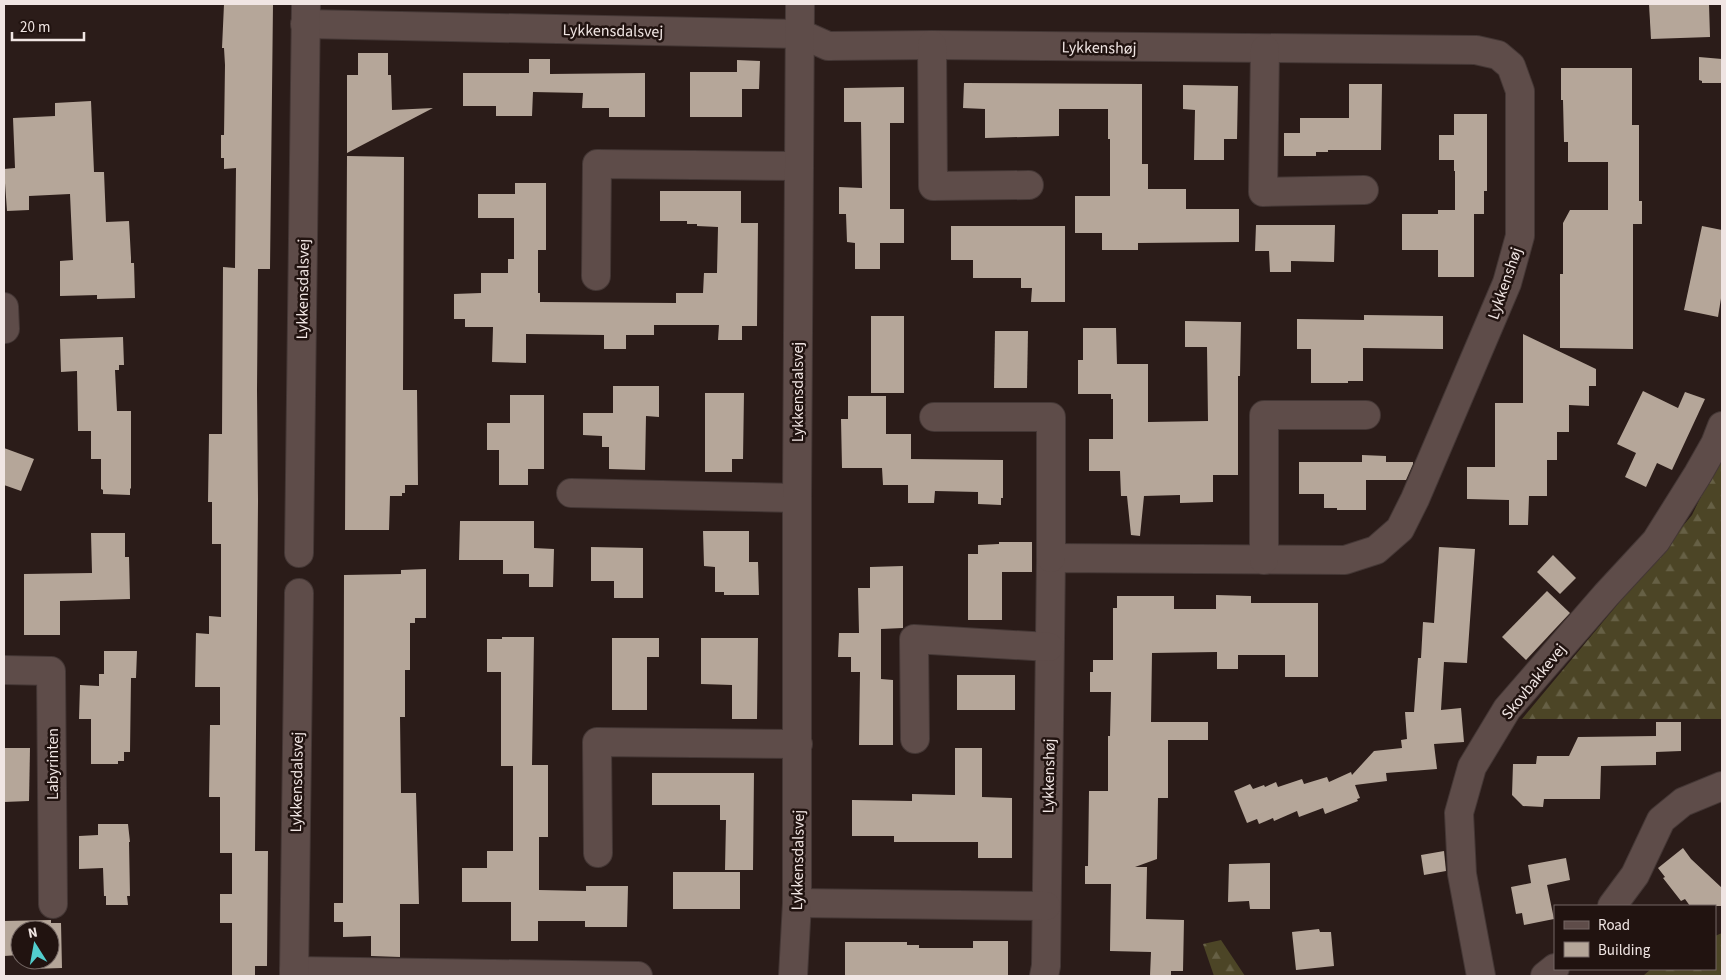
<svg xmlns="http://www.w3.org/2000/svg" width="1726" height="980" font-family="'Source Sans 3',sans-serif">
<defs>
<pattern id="forest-firs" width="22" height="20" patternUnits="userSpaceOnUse" patternTransform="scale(1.25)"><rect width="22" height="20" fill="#4c4526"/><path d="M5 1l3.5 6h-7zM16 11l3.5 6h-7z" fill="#666045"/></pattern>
</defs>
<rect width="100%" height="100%" fill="#2b1c19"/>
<!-- forest -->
<g fill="url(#forest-firs)">
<path d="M1722,453V719H1522L1692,515Z"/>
<path d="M1722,933V976H1645L1644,975L1651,969H1715V936Z"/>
<path d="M1221,940L1245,976H1214L1203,944Z"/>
</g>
<!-- building -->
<g fill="#b5a699">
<path d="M224,4H273L270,269H258L257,390L258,501L255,851H268L267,966H255V976H232V923H220V894H232V853H220V797H209L210,725H220V687H195L196,633L209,634V616L221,617V544H212V502H208L209,434H222L223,267L235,268L236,168L224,169V158H221V135H224L225,65L224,48H222Z"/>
<path d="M1649,4H1709L1710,37L1651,39Z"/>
<path d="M358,53H388V75H391L392,110L433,108L347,153V75H358Z"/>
<path d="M1699,57L1722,59V83H1702V81L1699,80Z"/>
<path d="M529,59H550V74L645,73V117H609V108H582L583,93L533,92L532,116H496V106H463V73H529Z"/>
<path d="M737,60L760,61L759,89H742V117H690V72H737Z"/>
<path d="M1561,68H1632V125H1639V201H1642V224H1633V349L1560,348V274H1563V223L1570,210H1608V162H1568V142H1564L1563,100H1561Z"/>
<path d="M964,83L1142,84V164H1148V189H1186V209H1239V242L1138,243V250H1102V233H1075V196H1110V139H1108V109H1059V136L985,138V109L963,108Z"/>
<path d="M1349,84H1382L1381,150H1328V152H1316V156H1284V133H1300V118H1349Z"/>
<path d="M1183,85L1238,86L1237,139H1224V160H1194L1195,110L1183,109Z"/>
<path d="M904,87V123H890V209H904V243H880V269H855V243L847,242L846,214H839V187L862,188L861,122H844V88Z"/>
<path d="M91,101L94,172H104L106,222L129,221L131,258V263H134L135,298L97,299V295L60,296V261L73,260L70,194L29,196V210L7,211L4,169L15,168L13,118L55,116V103Z"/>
<path d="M1454,114H1487V191H1484V214H1474V277H1438V250H1402V214H1438V210H1455V171H1454V160H1439V135H1454Z"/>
<path d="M347,156L404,157L403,390H417L418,485H405V493H402V496H390L389,530H345Z"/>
<path d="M515,183H546V250H538V293H540V302L676,303V293H703L704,273H717L718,227L697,226V224H687V221H660V191H741V223H758L757,326H742V340H718L719,325H654V335H626V349H604V335L526,334V363L492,362L493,327H465V319H454V294L481,293V273H508V259H514V218H478V194H515Z"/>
<path d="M1256,225H1335L1334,262L1291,261V272H1270L1269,251H1255Z"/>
<path d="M951,226H1065V302H1031L1032,288H1021V278H973V260H951Z"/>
<path d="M1702,226L1722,230V292L1718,317L1684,310Z"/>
<path d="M1364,315L1443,316V349L1363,348V381H1348V383H1311V349H1297V319L1364,320Z"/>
<rect x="871" y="316" width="33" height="77"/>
<path d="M1185,321L1241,322L1240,376H1238V475H1213V502L1180,503V495L1144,496L1140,536L1131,535L1127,496H1121L1120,471H1089V439H1113V399H1111V394H1078V360H1083V328H1116L1117,364H1148V422L1208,421L1207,347H1185Z"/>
<path d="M995,331H1028L1027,388H994Z"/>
<path d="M1523,334L1596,369V386H1589V406L1569,405V432H1557V460H1547V496H1529L1528,525H1509V500L1467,499V467H1495V403H1523Z"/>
<path d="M123,337L124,365H119V370H115L117,411H131V489L130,488V495L103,494V490L101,489V459H91V431H78L77,371L61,372L60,339Z"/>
<path d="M613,386H659V417L646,416L645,470L609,469V447H602V436L583,435V413H613Z"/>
<path d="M1643,391L1678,408L1685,392L1705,399L1672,470L1657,463L1646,487L1625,477L1636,453L1617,444Z"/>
<path d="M705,393H744L743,459H732V472H705Z"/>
<path d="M510,395H544V469H528V485H499V450H487V423H510Z"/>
<path d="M848,396H886V434H911V459L1003,460V498H1001V505L978,504V492L935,491L934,503H908V485H883L882,468H842L841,419H848Z"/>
<path d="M4,448L34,459L21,491L4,485Z"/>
<path d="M1362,455L1386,456V462H1413V464L1406,480H1366V510H1337V508H1324V494H1299V462H1362Z"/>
<path d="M460,521H534V548L554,549L553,587H529V574H503V560H459Z"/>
<path d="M703,531H749V562H758L759,595H724V592H715V567L704,566Z"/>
<path d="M91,533H125V557H129L130,599L60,601V635H24V574L92,573Z"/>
<path d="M999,542H1032V572H1002V620H968V554H978V545L999,544Z"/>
<path d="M591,547L643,548V598H614V581H591Z"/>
<path d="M1439,547L1475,549L1467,663L1444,662L1441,710L1461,708L1464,742L1434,744L1437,769L1386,773L1387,781L1355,785L1360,798L1357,799L1358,801L1325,814L1323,808L1299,817L1297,811L1274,821L1273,818L1259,824L1257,819L1247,823L1234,791L1250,784L1253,789L1264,785L1265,787L1276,782L1278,787L1302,779L1304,784L1327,777L1329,782L1351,772L1352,775L1374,751L1402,748L1401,740L1407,739L1405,712H1414L1418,658H1421L1423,622L1434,623Z"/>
<path d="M1553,555L1576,578L1560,594L1537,572Z"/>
<path d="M903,566V628L881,629V679L893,680V745H859L860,672H851V657H838L839,633H859L858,588H870V567Z"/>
<path d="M426,569V618H415V623H410V670H405V717H400L401,793H416L419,904H400V957L371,956V936L343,937V922H334V903H343L344,575L401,574V570Z"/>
<path d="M1547,591L1570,613L1526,660L1502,637Z"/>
<path d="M1216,595L1251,596V603H1318V677H1285V655H1238V669H1217V652L1152,653L1151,722H1208V740H1168V798H1158L1157,859L1135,867H1147L1146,919L1184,920L1183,971H1171V976H1150L1151,952L1110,951L1111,884H1085V866H1088L1089,791H1108V736H1110L1111,692H1090V672H1093V660H1113V608H1117V596H1174V609H1216Z"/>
<path d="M502,637H534L532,765H548V837H539V890L586,891V886H628L627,927H585V921H538V941H511V902H462V868H487V851H513V766H501V672H487V639H502Z"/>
<path d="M612,638H659V657H647V710H612Z"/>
<path d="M701,638H758L757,719H732V685L701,684Z"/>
<path d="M104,651H137L136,678H131L130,752H124V761H118V764H91V719H79L80,685L99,686V674H104Z"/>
<rect x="957" y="675" width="58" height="35"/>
<path d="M1656,722H1681V751L1656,752V765L1601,766L1600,799H1544L1543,807L1523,806L1512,795L1513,764H1536L1537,756H1569L1578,737L1656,736V742Z"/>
<path d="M4,748H30L29,801L4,802Z"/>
<path d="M955,748H982V797L1012,798V858H978V842H894V836H852V800L912,801V794L955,795Z"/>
<path d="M652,773H754L753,870H725L726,820H720V805H652Z"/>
<path d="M98,824H128L130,842H129L130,896H127L128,905H106V896H104L103,868L79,869V836L98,835Z"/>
<path d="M1683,848L1691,859L1722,888V906H1690L1685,899L1681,901L1663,878L1665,877L1658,868Z"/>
<path d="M1444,851L1446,871L1424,875L1421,855Z"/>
<path d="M1566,858L1570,880L1547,885L1554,919L1524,925L1522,913L1516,914L1511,887L1531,883L1528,865Z"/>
<path d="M1270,863V909H1250L1249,901L1228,902L1229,864Z"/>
<rect x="673" y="872" width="67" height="37"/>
<path d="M51,920V923H61L62,968L30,969V960H50V930H20V955L4,956V921Z"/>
<path d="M1319,929L1320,932H1331L1334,966L1296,970L1292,932Z"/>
<path d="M973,941H1008V976H845V942H907V945H919V948H973Z"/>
</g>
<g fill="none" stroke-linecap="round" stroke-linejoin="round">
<!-- street casing -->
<g stroke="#443735" stroke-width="30">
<g id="street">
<path d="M305,24L801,34L828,46L932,45L1476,50L1498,55L1511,66L1520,91V236L1507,283L1415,499L1400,529L1376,550L1345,560L1051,558L1046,966L1044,976"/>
<path d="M932,45L933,186L1029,185"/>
<path d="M1265,49L1263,192L1364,190"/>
<path d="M596,276L597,164L798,166"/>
<path d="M4,307L5,329"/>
<path d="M934,417H1051V558"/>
<path d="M571,493L797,498"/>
<path d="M299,553L306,4"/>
<path d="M1264,560V415H1366"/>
<path d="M4,670L51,671L53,904"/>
<path d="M915,739L914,639L1049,647"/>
<path d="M598,853L597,742L798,744"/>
<path d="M797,903L1046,906"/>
<path d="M1612,906L1635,875L1661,820L1683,802L1722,786"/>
<path d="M294,971L638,976"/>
<path d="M294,976L299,593"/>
<path d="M793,976L797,903V498L800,4"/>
<path d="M1481,976L1462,874L1459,813L1472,767L1507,709L1606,595L1656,541L1698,474L1715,444L1722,426"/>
<path d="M1545,976L1555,968"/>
</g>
</g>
<!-- street -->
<use href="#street" stroke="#5e4c49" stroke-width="28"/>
</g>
<g text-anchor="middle" stroke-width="5" stroke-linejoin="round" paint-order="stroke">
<!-- street labels -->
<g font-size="16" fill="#f0e5e3" stroke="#211310">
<text transform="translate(613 30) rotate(1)" y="6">Lykkensdalsvej</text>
<text transform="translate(1099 47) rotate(1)" y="6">Lykkenshøj</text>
<text transform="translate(1504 283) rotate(-71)" y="6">Lykkenshøj</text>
<text transform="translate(302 289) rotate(-89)" y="6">Lykkensdalsvej</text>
<text transform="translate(797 392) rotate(-90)" y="6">Lykkensdalsvej</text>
<text transform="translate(1533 681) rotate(-51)" y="6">Skovbakkevej</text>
<text transform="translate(52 764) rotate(-90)" y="6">Labyrinten</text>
<text transform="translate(1048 776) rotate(-89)" y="6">Lykkenshøj</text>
<text transform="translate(296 782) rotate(-89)" y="6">Lykkensdalsvej</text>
<text transform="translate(797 860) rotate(-89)" y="6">Lykkensdalsvej</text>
</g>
</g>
<!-- border -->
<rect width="1726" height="980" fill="none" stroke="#f0e5e3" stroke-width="10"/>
<!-- legend -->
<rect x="1554" y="905" width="162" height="65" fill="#211310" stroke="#746764"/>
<rect x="1564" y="921" width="25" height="8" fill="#5e4c49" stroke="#746764"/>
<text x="1598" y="930" font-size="15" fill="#f0e5e3">Road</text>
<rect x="1564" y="942" width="25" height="15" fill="#b5a699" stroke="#746764"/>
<text x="1598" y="955" font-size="15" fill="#f0e5e3">Building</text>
<!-- north arrow -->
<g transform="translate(35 945) rotate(349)"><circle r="24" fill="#211310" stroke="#746764"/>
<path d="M0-4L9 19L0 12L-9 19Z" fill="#52cdcd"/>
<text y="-8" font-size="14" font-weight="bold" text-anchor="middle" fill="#f0e5e3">N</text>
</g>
<!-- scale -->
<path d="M12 32v8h72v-8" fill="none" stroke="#f0e5e3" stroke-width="2.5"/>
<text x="20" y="32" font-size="15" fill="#f0e5e3" stroke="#211310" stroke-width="4" paint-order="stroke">20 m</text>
</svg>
